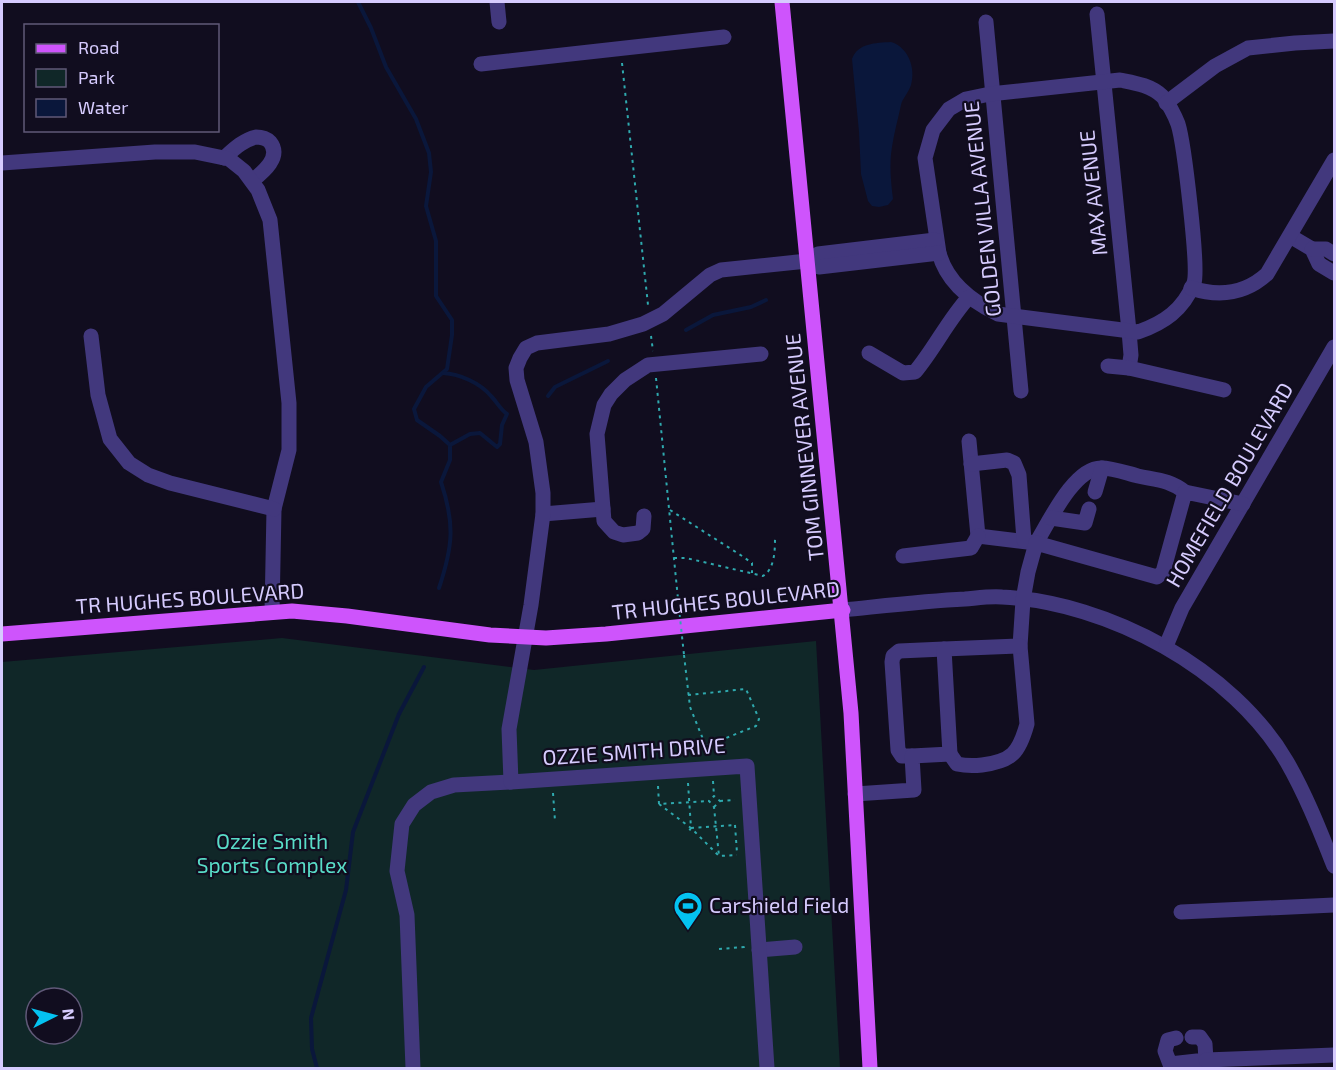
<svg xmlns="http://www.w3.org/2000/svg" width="1336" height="1070" font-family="'Exo 2',sans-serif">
<rect width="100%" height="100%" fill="#110d1f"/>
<!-- green -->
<path fill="#102728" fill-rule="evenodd" d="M282,638L534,670L816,641L840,1068H2V662ZM36,998H72V1034H36Z"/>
<!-- water -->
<path fill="#0a173b" d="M891,42C908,47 916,68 911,85C909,92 902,99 901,105C898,119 894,133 892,147C889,164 891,182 893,199L888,205L879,207L872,206L868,201L861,174L859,132L852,59C858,43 875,43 891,42Z"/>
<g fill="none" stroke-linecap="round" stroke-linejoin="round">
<!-- stream -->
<g stroke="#0a173b" stroke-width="4">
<path d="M358,2L371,28L386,67L416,119L429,153L431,172L426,206L436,241V296L452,320V335L447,369L426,387L414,409L417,420L440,436L450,445V460L441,482C455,524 453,546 439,588"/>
<path d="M686,330L713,315L751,307L766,300"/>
<path d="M443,373C460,374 480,383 491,396C497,402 500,409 507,414L502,425L500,444L497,447L480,433L470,434L450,445"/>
<path d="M548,396L555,387L608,361"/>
<path d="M317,1068L312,1049L311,1018L346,890L353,832L399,714L424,667"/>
</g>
<!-- path -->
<g stroke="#2fa9ae" stroke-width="2" stroke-dasharray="3 4.5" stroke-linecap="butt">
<path d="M622,63L648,305"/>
<path d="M651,336L653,351"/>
<path d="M656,378L678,599"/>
<path d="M670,510L742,556L752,563V573"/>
<path d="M674,558H686L763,576C775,569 775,549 775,537"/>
<path d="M684,655L690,707L709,754"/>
<path d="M688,695L746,689L759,719L756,726L706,746"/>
<path d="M713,781L714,796"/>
<path d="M688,783L691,828L689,831"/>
<path d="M658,786L659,804L709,801"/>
<path d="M553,793L555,821"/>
<path d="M720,801L735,800"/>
<path d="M659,804L691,828L719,856L737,855"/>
<path d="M714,807L720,801L714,796L709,801L714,807L719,856"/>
<path d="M735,825L737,853"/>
<path d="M691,828L736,825"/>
<path d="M719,949L744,947V945"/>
</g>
<!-- minor -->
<g stroke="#42387d" stroke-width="15">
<path d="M497,2L499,22"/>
<path d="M1097,14L1129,331L1131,355L1129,368"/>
<path d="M986,22L1021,391"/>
<path d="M481,64L724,37"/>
<path d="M1120,80C1135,83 1150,85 1162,96C1168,102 1175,116 1178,124C1184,143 1199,268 1194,283C1183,310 1164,323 1138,332L998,314C971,301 947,283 939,253L925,158L933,130L949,109L966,99L990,94Z"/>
<path d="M1166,103L1215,66L1248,48L1295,43L1334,41"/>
<path d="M224,158C233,150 243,140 256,137C261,137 266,138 270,142C282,157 263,172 252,181"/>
<path d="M2,163L155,152H195L229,159L244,171L258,190L270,220L289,403V450L274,509L272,612"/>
<path d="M1290,236L1312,249L1319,264L1334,273"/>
<path d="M1312,249H1326L1334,254"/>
<path d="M807,261L818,254L935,240"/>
<path d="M1191,288C1219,297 1245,294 1267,274L1334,160"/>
<path d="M91,336L98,395L110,439L129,463L148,475L170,483L274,509"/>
<path d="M869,353L903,373L915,372C935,348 948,320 969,297"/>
<path d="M1108,366L1129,368L1224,390"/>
<path d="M969,441L978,536L1036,543C1049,522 1074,468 1101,468C1113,468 1126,473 1138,476C1157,480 1170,480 1185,492"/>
<path d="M971,464L1007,460L1014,463L1019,475L1024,540"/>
<path d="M1095,492L1102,468"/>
<path d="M543,514L603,509"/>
<path d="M644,516L643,529L638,533L623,535L614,532L604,521L597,434L604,405L611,394L625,380L648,365L761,354"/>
<path d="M1051,518L1085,523L1089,509"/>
<path d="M903,556L971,548L978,536"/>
<path d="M843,610C883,606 924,601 965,599C977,598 990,596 1002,597C1108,602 1233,669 1287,762C1306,795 1320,831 1334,866"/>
<path d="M1166,646L1182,608L1334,347"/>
<path d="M950,754L957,764C966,766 973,766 982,765C1012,761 1019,753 1027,724L1020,646L1023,600L1028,572L1036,543L1157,577L1163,572L1185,492L1243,504"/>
<path d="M912,756H902L898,750L892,662L893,656L899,651L944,649"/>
<path d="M855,794L914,790L912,756L950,754L944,649L1020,646"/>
<path d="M1181,912L1334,905"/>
<path d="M759,950L795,947"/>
<path d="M1176,1038L1168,1040L1165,1051L1170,1064L1206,1060L1205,1044L1200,1037H1192"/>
<path d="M1206,1060L1334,1055"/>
<path d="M413,1068L407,915L397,871L402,824L414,805L431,792L454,785L511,782"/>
<path d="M767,1068L747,766L511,782L509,729L531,605L543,514V493L536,442L517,380L516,368L520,358L526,348L537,343L609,334L643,324L663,314L710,275L721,270L807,261L819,267L939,253"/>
</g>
<!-- major -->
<g stroke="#ce54fc" stroke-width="15">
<path d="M782,2L851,713L870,1068"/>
<path d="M2,634L292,611L347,616L490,635L546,638L606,634L843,610"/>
</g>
<!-- path-bridge -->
<path stroke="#2fa9ae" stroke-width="2" stroke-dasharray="3 4.5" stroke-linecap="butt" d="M678,599L684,655"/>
</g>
<!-- icons -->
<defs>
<g id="stadium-pin" transform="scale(1.5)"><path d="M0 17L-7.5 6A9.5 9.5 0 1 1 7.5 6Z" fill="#04c2f1" stroke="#110d1f"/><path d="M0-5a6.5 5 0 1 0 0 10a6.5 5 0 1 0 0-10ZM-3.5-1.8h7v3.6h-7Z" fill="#111"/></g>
</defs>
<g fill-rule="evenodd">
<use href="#stadium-pin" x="688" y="906"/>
</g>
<g text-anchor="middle" stroke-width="4.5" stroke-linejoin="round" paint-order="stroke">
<!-- street labels -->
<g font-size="21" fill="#d6cbfe" stroke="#110d1f">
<text transform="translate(1094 193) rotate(-96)" y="7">MAX AVENUE</text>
<text transform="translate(983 209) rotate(-96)" y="7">GOLDEN VILLA AVENUE</text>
<text transform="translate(805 447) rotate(-96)" y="7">TOM GINNEVER AVENUE</text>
<text transform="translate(1230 485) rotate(-60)" y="7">HOMEFIELD BOULEVARD</text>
<text transform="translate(190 599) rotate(-4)" y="7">TR HUGHES BOULEVARD</text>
<text transform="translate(726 601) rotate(-6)" y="7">TR HUGHES BOULEVARD</text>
<text transform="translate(634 752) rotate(-4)" y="7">OZZIE SMITH DRIVE</text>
</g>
<!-- park labels -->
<g font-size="21" fill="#59dcc8" stroke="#110d1f">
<text x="272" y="849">Ozzie Smith<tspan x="272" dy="24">Sports Complex</tspan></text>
</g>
<!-- poi labels -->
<g font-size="21" fill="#d6cbfe" stroke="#110d1f" text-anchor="start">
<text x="709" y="913">Carshield Field</text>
</g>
</g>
<!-- border -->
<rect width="1336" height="1070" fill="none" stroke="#d6cbfe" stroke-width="6"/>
<!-- legend -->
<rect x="24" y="24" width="195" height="108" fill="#110d1f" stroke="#605978" stroke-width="1.5"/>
<rect x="36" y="44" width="30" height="9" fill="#ce54fc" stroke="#605978" stroke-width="1.5"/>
<text x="78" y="54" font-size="18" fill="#d6cbfe">Road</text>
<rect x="36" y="69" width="30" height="18" fill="#102728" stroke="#605978" stroke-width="1.5"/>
<text x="78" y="84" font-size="18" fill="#d6cbfe">Park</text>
<rect x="36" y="99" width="30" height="18" fill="#0a173b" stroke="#605978" stroke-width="1.5"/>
<text x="78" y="114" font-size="18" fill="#d6cbfe">Water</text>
<!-- north arrow -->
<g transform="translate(54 1016) rotate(84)"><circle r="28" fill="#110d1f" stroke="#605978" stroke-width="1.5"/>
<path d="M0-4.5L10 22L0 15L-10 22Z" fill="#04c2f1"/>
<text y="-9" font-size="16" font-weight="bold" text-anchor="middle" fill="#d6cbfe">N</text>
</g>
</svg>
